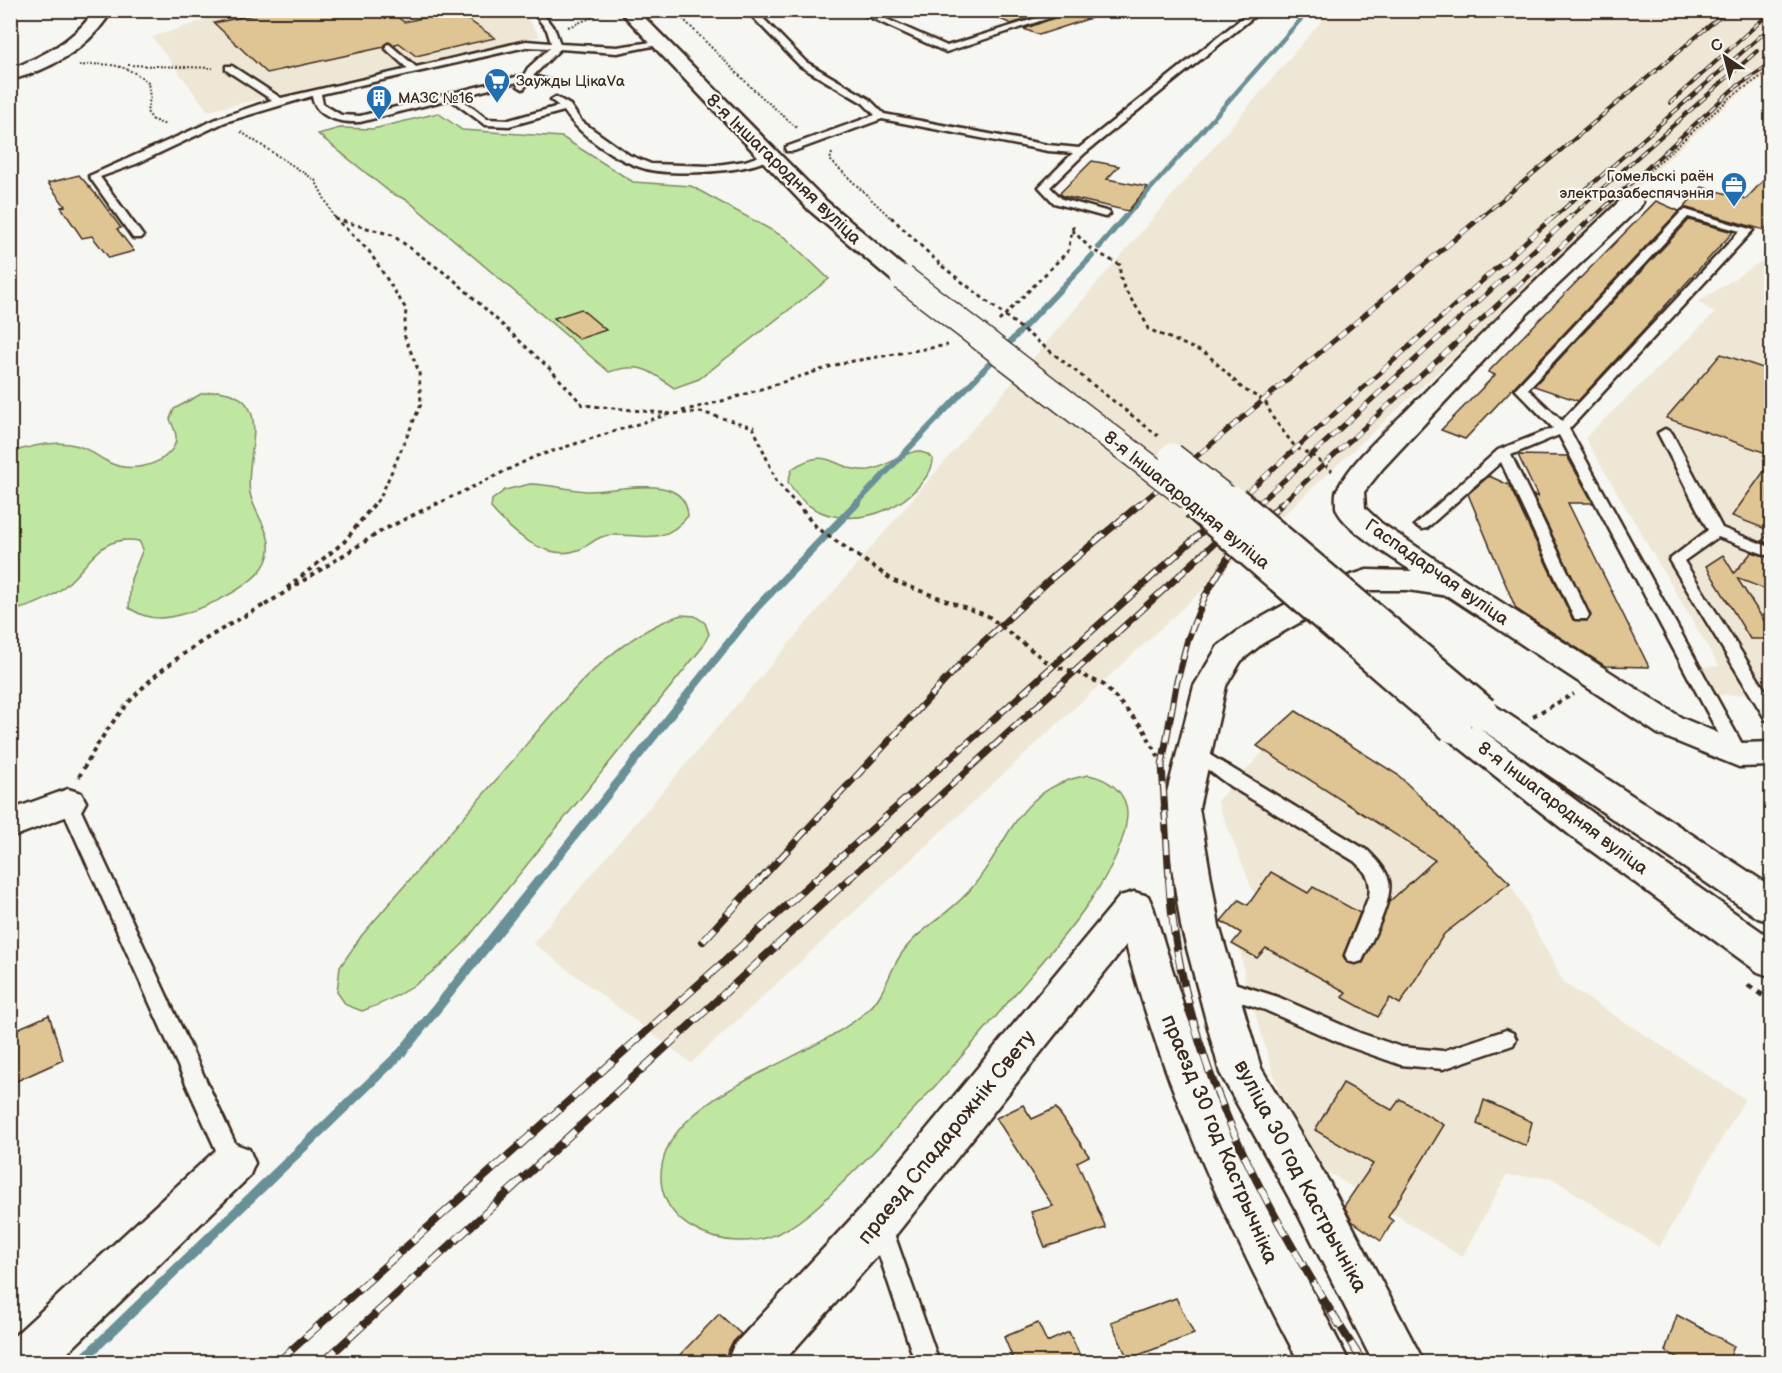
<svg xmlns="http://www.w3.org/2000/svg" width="1782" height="1373" font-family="'Balsamiq Sans',sans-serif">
<rect width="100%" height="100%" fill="#f6f6f2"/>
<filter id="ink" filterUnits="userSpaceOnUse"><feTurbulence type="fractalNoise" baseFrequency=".0167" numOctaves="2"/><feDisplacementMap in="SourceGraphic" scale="12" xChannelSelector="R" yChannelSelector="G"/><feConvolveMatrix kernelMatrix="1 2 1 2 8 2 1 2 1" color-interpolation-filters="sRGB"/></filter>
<g filter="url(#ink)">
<!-- built -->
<g fill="#efe7d6">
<path d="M201,10L521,11L540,36L208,111L152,37L206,20Z"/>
<path d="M1330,11H1771V72L1734,98L691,1063L533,943Z"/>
<path d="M1771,255V694L1718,695L1700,667L1719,666L1585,438L1715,313L1698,302Z"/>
<path d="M1296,711L1398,775L1510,883L1564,983L1745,1099L1659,1247L1550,1177L1506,1176L1462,1257L1322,1168L1279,1092L1245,980L1240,949L1232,944L1240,933L1221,921L1239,900L1247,904L1255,896L1217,801L1264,751L1257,746Z"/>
</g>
<!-- green -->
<g fill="#c0e7a2" stroke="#7e8860" stroke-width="1.5">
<path d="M438,113L462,130L562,137L633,182L691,186L786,238L829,279L699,379L674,388C649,370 641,362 609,372L407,200L391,193L318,134L340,128L373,129Z"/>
<path d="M217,391C278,397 243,458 250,493C254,516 278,537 266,562C253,589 188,618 159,618C147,618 139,614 129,608L131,579L143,549L139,541C99,534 91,564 66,585C51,599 30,607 11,611V452C29,447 50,441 69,444C87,446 95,456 110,463C129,472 156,467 170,452C180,441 176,432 170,419L174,409L201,394Z"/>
<path d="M917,451L927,454L933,459C933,470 925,479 918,487C884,525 815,532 788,482L792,469C831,443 834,473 869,470C886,468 900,454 917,451Z"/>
<path d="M530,484C550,484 567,490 586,491C615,493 685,469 688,516C663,546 644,534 612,535C597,535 591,545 578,550C545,562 511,531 491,508L492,500L505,490Z"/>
<path d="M681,615L695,616L705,623L709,634L701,649L463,944C433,974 403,997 362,1011L346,1005L337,992L340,967L362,935C407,883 451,831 496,780C549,720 602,641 681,615Z"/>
<path d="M1089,775C1108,779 1128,792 1127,816C1122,876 1052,950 1014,995C958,1062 900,1127 837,1188C821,1204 803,1221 783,1231C727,1261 637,1221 667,1149C693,1087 820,1056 869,1009C884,995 889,973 900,956C917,929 949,915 970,890C1011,842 1016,787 1089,775Z"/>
</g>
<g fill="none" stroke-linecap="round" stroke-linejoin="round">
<!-- stream-far3 -->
<path stroke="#699096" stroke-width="4.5" d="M1124,219L1309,10"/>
<!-- stream-far2 -->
<g stroke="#699096" stroke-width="6">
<path d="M1099,247L1125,217"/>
<path d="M855,505L1092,256"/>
</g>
<!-- stream-far1 -->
<path stroke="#699096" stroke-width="8" d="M539,881L757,607L857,503"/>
<!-- stream -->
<path stroke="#699096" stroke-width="10" d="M80,1362L402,1052L540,879"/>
</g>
<!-- building -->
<g fill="#dfc494" stroke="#3b2a1e" stroke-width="1.5">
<path d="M276,10H388L404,22L455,11L495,38L416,56L399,43L393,45L388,42L384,47L267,73L214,23Z"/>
<path d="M981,10H1024L1034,17L1011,24Z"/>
<path d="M1045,10H1099L1100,15L1039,35L1024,29L1054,18Z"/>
<path d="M1092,161L1119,166L1107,179L1148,187L1128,211L1063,196L1060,193Z"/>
<path d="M1772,171V221L1764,230L1687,208L1682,209L1702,187L1746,199Z"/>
<path d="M79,175L99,198L121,228L117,229L134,251L109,258L92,236L82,238L61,207L65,206L48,183Z"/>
<path d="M1656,201L1679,211L1465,439L1441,430L1495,375L1488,372Z"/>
<path d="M1689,220L1733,232L1578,401L1534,386Z"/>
<path d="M581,309L606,330L579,339L554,318Z"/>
<path d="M1721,354L1772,371V455L1666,418Z"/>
<path d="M1518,455L1567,456L1593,503H1568L1649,667L1605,666L1516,609L1468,494L1489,476L1509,485L1573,620L1587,621L1591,616L1533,495L1538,497Z"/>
<path d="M1772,460V545L1762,541L1771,531L1732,516Z"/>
<path d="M1752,552L1772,559V592L1737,578L1772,633V639H1750L1706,566L1723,555L1734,573Z"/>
<path d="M1296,711L1398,775L1510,883L1444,934L1400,1004L1390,998L1378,1017L1342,997L1346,992L1266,948L1257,958L1232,944L1241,933L1221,921L1239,900L1248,905L1271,872L1308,893L1313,887L1360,913L1343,956L1347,963H1363L1389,902L1435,860L1257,746Z"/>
<path d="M49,1015L63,1060L10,1084V1032Z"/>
<path d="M1343,1083L1392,1110L1400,1099L1444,1125L1388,1217L1393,1221L1381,1241L1352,1221L1344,1206L1373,1164L1315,1130Z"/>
<path d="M1484,1100L1532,1122L1526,1146L1477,1124Z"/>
<path d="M1023,1105L1032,1119L1056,1108L1089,1156L1077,1162L1106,1228L1045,1247L1031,1212L1053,1206L996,1118Z"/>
<path d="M1176,1298L1194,1334L1128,1359L1111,1322Z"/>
<path d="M719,1314L741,1334L732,1343L723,1362H673Z"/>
<path d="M1677,1315L1734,1346L1728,1362H1686L1665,1351Z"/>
<path d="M1038,1323L1047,1342L1069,1332L1083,1362H998L1012,1356L1004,1337Z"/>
</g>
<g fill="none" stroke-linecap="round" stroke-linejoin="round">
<!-- lane casing -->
<g stroke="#3b2a1e" stroke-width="5">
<g id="lane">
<path d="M531,10H540L555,30L560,44L617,47L659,41L663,44L617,53L560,49L533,76L552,81V85L530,81L523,89L518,86L521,81L459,97L487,119L509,120L559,106L551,100L556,97L570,105L581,121L629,155L651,164L710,166L745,161L768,153L773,156C753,173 671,176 646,169C617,161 580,136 564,111L509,126L485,125L450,99L360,122C341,123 315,118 312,96L225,122L136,164L100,177L143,236L141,238H133L89,176L219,118L272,100L226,70V66H232L281,98L408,69L386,49V45L389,44L416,67L526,41L551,43L547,30ZM526,47L550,48L528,68L524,75L360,116L341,115L323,104L321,94Z"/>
<path d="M746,10H755L806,62L869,99L884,114L1048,145L1079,148L1252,10H1262L1085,153L1050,187L1062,199L1109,212L1110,214L1105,217L1054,203L1039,187L1073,153L1048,151L882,119L794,151H786V147L875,115L863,103L800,66Z"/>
<path d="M854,10H866L947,46L1040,17L1026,10H1039L1052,17L946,52Z"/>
<path d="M1686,210L1753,230L1569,429L1748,755L1745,759H1733L1730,755L1559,435L1511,455L1589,615L1587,619H1575L1573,615L1501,462L1427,528L1422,529L1415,525L1498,450L1553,428L1515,389L1682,211ZM1688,217L1740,231L1562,421L1528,389Z"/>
<path d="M1665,429L1672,433L1722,528L1772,548V557L1718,537L1684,561L1772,701V722L1766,720L1669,560L1708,530L1658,433Z"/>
<path d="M1195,746L1368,851C1376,859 1386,869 1389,881C1393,901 1371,942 1362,961L1355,963L1348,961L1345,955L1369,896C1372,879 1366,872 1354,861L1230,786L1189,756L1186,752L1189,748Z"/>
<path d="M68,795L74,797L77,802L241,1156L244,1163L241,1170L233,1173L225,1170L59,802L62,797Z"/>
<path d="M1218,978L1278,997L1360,1033L1401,1047L1443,1051L1506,1030L1513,1033L1516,1039L1513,1045L1443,1069L1401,1065L1347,1046L1265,1010L1211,992L1208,986L1211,980Z"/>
<path d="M880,1214L888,1217L891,1225L939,1362H915L869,1225L872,1217Z"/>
</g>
</g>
<!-- street casing -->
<g stroke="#3b2a1e" stroke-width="5">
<g id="street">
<path d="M85,10H102L107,18C85,50 48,71 10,80V69C40,58 70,42 89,18Z"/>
<path d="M1632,196L1640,197L1643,202L1640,207L1527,314L1383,468L1364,492L1365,508L1381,523L1468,581L1682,718L1742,743L1772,742V766L1739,767L1658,734L1448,596L1408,590H1370L1340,600L1263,643L1241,661L1226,686L1199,808L1219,926L1261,1068L1329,1182L1424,1362H1373L1297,1212L1220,1073L1181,926L1163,808L1194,686L1218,646L1241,629L1318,586L1367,570L1412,571C1395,559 1340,527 1336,507C1336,502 1335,494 1337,490C1355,456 1390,428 1416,401C1484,331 1553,264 1624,197Z"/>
<path d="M68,789L81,793L86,802L81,811L10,838V810Z"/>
<path d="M1134,892L1148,896L1153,907L1185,1011L1224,1111L1257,1182L1349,1362H1299C1229,1229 1165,1091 1126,945L895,1236L783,1362H727L734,1345L863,1206L1120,896Z"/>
<path d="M233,1143L249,1149L255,1163L249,1177L58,1362H10V1340L217,1149Z"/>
</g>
</g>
<!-- secondary casing -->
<g stroke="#3b2a1e" stroke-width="5">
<g id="secondary">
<path d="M619,10H637L825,200L911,273L915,278L911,283H895L809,210Z"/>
<path d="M1482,701L1494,705L1772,887V922L1758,918L1478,727L1601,819L1772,939V977L1758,972L1575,839L1442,734L1437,726L1442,718L1454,714L1469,720L1465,713L1470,705Z"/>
</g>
</g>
<!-- path-far3 -->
<g stroke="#3b2a1e" stroke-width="2" stroke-dasharray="2 2" stroke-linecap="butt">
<path d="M674,10L753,89L797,128"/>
<path d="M568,27L606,12"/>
<path d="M128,65L213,68"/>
<path d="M79,66C108,62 125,64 148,82L150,98L147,112L153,120L166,125"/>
<path d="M241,132L315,180L335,219"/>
<path d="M832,153L830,160L892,219"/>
<path d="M1637,182L1731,97L1772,69"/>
</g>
<!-- path-far2 -->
<g stroke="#3b2a1e" stroke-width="3" stroke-dasharray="4 4" stroke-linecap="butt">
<path d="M334,217L369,251L406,309L404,335L419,372L421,404L381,496L374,505"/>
<path d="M891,217L942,266"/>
<path d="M335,219L392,235L453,279L551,370L583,405L672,414L701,412L753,427L777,482L797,505"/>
<path d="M1072,230L1091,249L1120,265C1118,293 1140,304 1148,329L1207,354L1243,389L1265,401L1273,418L1296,448L1312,455L1332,471"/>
<path d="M999,321L1068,251L1074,222"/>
<path d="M682,411L730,399L842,363L948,345"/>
<path d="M435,505L534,457L669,414"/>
</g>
<!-- path-far1 -->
<g stroke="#3b2a1e" stroke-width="4" stroke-dasharray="4.5 4.5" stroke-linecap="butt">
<path d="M796,503L817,528L894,581L988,616L1052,666L1076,672L1104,685L1143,728L1160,760"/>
<path d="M287,588L344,542L375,503"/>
<path d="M265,605L383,530L438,503"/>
<path d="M1533,716L1574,694"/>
<path d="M79,777C128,684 175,655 264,605"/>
</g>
<!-- path -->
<path stroke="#3b2a1e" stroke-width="5" stroke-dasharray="6 6" stroke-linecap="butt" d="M1748,985L1772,1002"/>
<!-- lane -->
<use href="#lane" fill="#f6f6f2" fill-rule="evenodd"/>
<!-- street -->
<use href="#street" fill="#f6f6f2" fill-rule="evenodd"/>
<!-- secondary -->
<use href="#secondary" fill="#f6f6f2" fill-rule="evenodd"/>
<!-- rail-far3 casing -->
<g stroke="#3b2a1e" stroke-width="4">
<g id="rail-far3">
<path d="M1670,103L1763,19"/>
<path d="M1479,219L1728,10"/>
<path d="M1552,219L1772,26"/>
<path d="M1568,219L1757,51"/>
<path d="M1592,219L1733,89L1772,63"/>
</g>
</g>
<!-- rail-far2 casing -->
<g stroke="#3b2a1e" stroke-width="5">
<g id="rail-far2">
<path d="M1139,505L1481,217"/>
<path d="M1233,505L1553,217"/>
<path d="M1257,505L1570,217"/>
<path d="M1280,505L1593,217"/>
</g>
</g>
<!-- rail-far1 casing -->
<g stroke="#3b2a1e" stroke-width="7">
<g id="rail-far1">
<path d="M759,881L966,658L1053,577L1141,503"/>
<path d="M814,881L1234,503"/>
<path d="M847,881L1258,503"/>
<path d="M1169,881L1162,765L1176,685L1188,639L1205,596L1227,559L1282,503"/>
</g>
</g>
<!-- rail casing -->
<g stroke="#3b2a1e" stroke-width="8">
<g id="rail">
<path d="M1169,879C1180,1062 1266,1211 1363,1362"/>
<path d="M703,941L760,879"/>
<path d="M278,1362L816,879"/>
<path d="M323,1362L849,879"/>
</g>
</g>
<!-- rail-far3 -->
<use href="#rail-far3" stroke="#f6f6f2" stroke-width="2" stroke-dasharray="8" stroke-linecap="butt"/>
<!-- rail-far2 -->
<use href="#rail-far2" stroke="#f6f6f2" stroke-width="4" stroke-dasharray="10" stroke-linecap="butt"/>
<!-- rail-far1 -->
<use href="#rail-far1" stroke="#f6f6f2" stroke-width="4.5" stroke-dasharray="14" stroke-linecap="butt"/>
<!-- rail -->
<use href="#rail" stroke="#f6f6f2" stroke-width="6" stroke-dasharray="18" stroke-linecap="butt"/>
<!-- secondary-bridge-far1 casing -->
<g stroke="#3b2a1e" stroke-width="28" stroke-linecap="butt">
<g id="secondary-bridge-far1">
<path d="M903,278L1199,505"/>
<path d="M1172,456L1235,505"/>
</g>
</g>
<!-- secondary-bridge casing -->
<g stroke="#3b2a1e" stroke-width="38" stroke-linecap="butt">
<g id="secondary-bridge">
<path d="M1197,503L1454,726"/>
<path d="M1233,503L1482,713"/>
</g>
</g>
<!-- path-bridge -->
<path stroke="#3b2a1e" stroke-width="3" stroke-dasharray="4 4" stroke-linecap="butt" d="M942,266L1158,436"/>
<!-- secondary-bridge-far1 -->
<use href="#secondary-bridge-far1" stroke="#f6f6f2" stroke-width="25"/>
<!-- secondary-bridge -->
<use href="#secondary-bridge" stroke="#f6f6f2" stroke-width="33"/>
</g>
</g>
<!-- icons -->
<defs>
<g id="supermarket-pin" transform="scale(1.35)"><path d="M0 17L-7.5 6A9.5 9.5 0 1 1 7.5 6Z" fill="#1f6fb2" stroke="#f6f6f2"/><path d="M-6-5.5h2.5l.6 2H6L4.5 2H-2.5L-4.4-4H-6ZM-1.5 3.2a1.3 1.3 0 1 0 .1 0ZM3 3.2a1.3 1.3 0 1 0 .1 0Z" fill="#fff"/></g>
<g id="building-pin" transform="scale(1.35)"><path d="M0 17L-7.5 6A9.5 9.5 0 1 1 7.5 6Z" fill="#1f6fb2" stroke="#f6f6f2"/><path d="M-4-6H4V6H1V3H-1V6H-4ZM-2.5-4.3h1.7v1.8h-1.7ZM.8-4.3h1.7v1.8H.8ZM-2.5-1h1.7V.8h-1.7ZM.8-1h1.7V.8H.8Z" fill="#fff"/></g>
<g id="office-pin" transform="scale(1.35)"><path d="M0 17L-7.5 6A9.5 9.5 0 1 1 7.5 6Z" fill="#1f6fb2" stroke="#f6f6f2"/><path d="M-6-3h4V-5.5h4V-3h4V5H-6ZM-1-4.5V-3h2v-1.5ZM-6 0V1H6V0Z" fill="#fff"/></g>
</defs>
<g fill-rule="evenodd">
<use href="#supermarket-pin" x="497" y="81"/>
<use href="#building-pin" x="379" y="98"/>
<use href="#office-pin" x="1734" y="185"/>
</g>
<g text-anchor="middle" stroke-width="4.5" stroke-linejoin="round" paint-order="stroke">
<!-- far-poi labels -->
<g font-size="15" fill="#3b2a1e" stroke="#f6f6f2" text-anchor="start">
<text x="516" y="86">Заужды ЦікаVа</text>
<text x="398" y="103">МАЗС №16</text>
<text x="1714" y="181" text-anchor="end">Гомельскі раён<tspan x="1714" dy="17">электразабеспячэння</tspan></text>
</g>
<!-- street labels -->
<g font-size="18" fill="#3b2a1e" stroke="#f6f6f2">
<text transform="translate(784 169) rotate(44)" y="6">8-я Іншагародняя вуліца</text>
<text transform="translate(1187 500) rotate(39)" y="6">8-я Іншагародняя вуліца</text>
<text transform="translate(1437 572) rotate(35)" y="6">Гаспадарчая вуліца</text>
<text transform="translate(1563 808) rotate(37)" y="6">8-я Іншагародняя вуліца</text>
</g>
<!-- near-street labels -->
<g font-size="21" fill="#3b2a1e" stroke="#f6f6f2">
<text transform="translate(946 1137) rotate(-51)" y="7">праезд Спадарожнік Свету</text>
<text transform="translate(1220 1139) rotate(67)" y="7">праезд 30 год Кастрычніка</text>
<text transform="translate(1301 1176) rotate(62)" y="7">вуліца 30 год Кастрычніка</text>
</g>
</g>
<!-- margin -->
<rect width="1782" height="1373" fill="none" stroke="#f6f6f2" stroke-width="36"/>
<rect x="18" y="18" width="1746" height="1337" fill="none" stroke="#3b2a1e" stroke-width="2" filter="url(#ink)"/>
<!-- north arrow -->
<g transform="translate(1725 57) rotate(325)" stroke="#f6f6f2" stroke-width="4.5" paint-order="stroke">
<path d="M0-4.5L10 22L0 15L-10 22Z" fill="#3b2a1e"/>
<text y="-9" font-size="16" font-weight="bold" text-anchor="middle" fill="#3b2a1e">С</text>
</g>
</svg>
